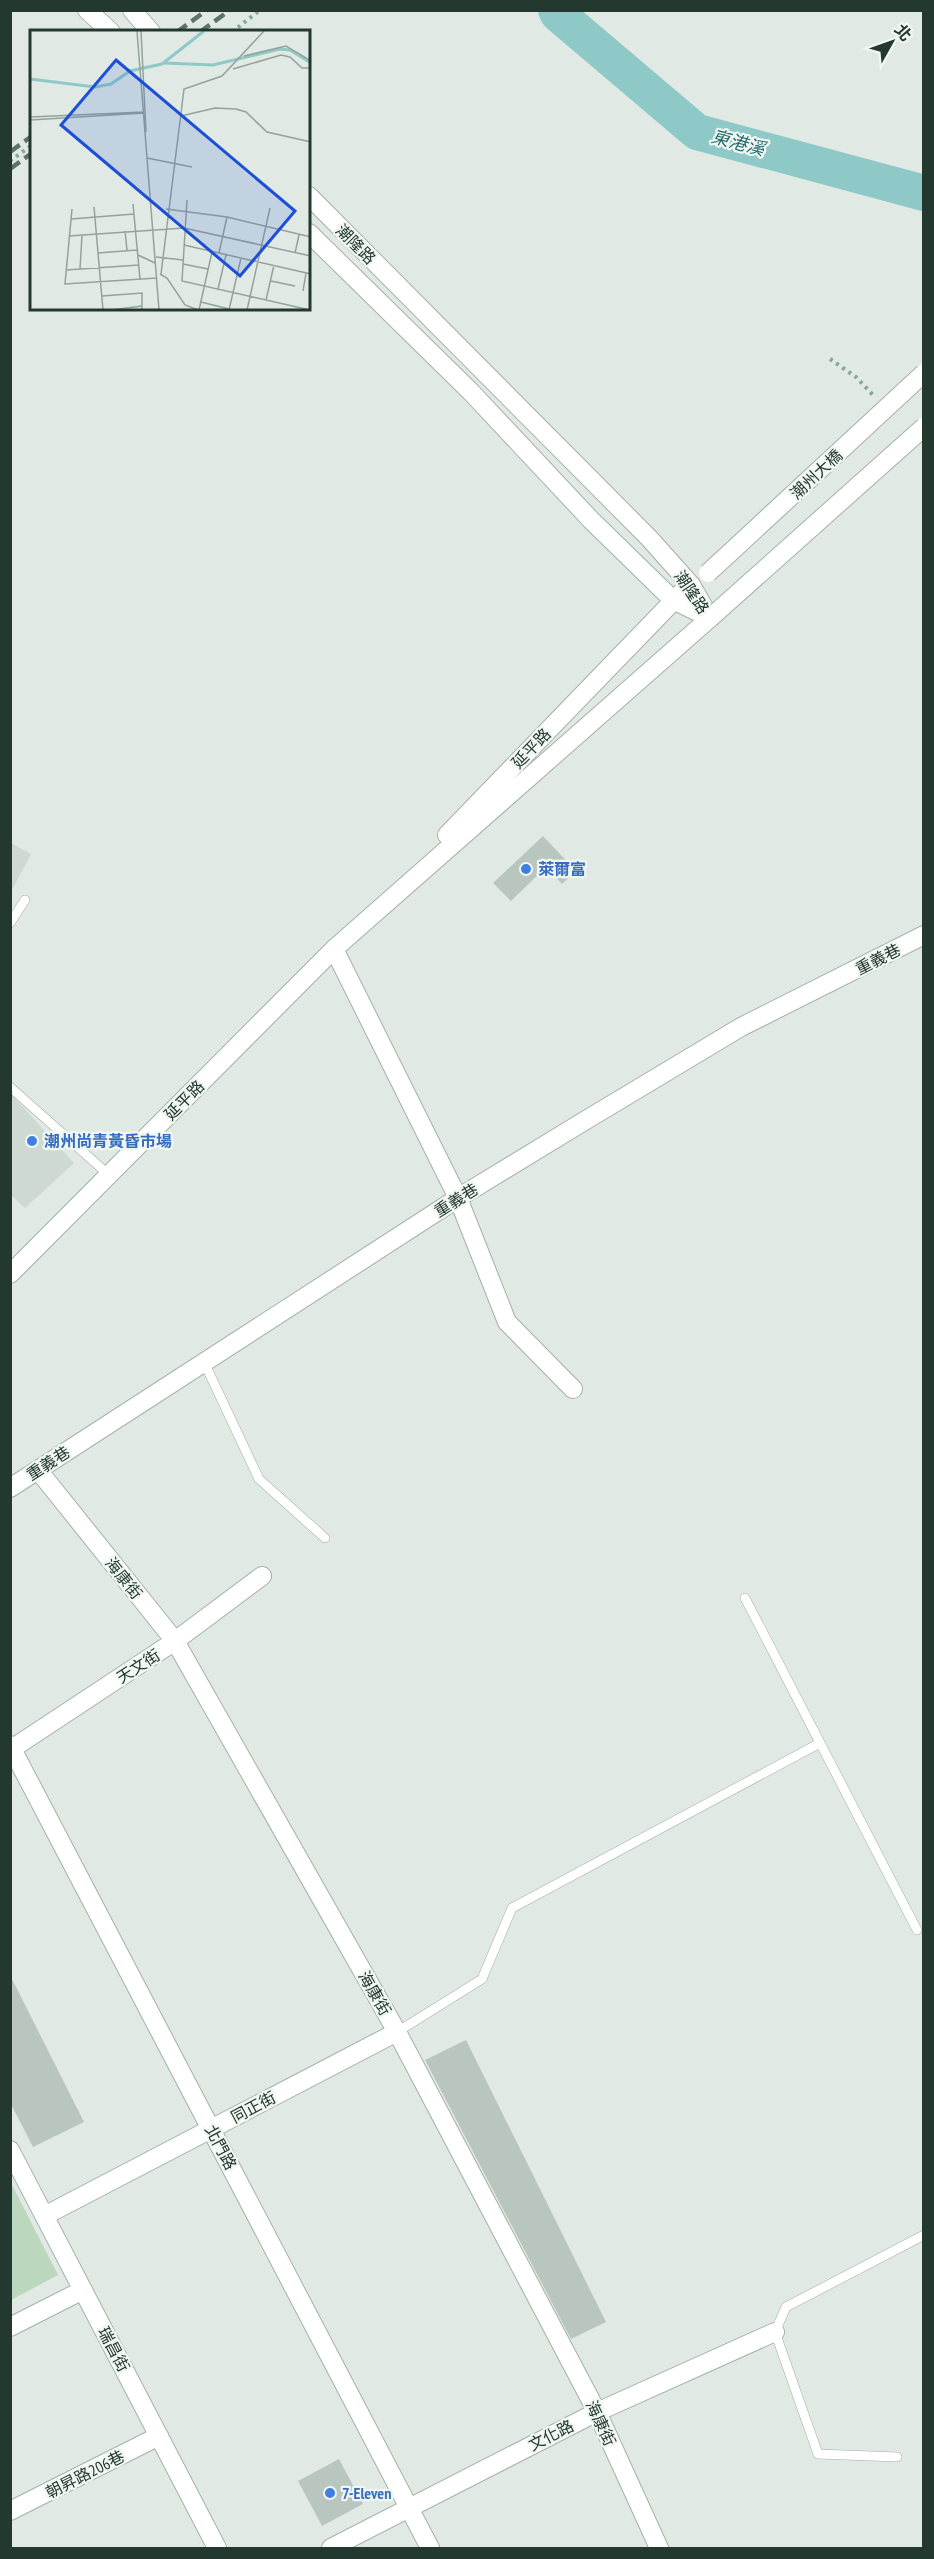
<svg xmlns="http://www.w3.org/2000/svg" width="934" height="2559" font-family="'PT Sans Narrow','Noto Sans TC',sans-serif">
<rect width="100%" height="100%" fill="#e0e9e3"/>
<!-- built -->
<g fill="#ced9d2">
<path d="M11,843L31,854L11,892Z"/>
<path d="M11,1094L74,1163L25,1208L11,1195Z"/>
</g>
<!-- green -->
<path fill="#bbd8be" d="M10,2181L58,2275L11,2300H10Z"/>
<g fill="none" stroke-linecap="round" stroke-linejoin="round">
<!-- river -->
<path stroke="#8ec9c7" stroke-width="36" d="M556,10L558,14L697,132L924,193"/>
</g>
<!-- building -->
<g fill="#b9c6bf">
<path d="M543,836L576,871L562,884L546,867L511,901L493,883Z"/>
<path d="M10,1975L84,2122L33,2147L10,2102Z"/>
<path d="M466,2040L606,2322L571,2339L425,2060Z"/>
<path d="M339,2459L363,2504L322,2526L298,2481Z"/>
</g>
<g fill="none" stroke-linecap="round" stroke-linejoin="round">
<!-- service casing -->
<g stroke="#a4b0a9" stroke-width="10">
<g id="service">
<path d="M10,923L25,900"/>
<path d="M10,1087L109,1175"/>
<path d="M204,1362L259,1479L325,1538"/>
<path d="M745,1598L917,1930"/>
<path d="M397,2032L482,1979L512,1908L820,1743"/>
<path d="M897,2457L818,2454L775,2332L786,2307L924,2235"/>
</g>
</g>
<!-- minor casing -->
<g stroke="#a4b0a9" stroke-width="20">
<g id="minor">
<path d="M334,949L458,1198L507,1322L573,1389"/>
<path d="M38,1470L175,1641L397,2032L597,2412L659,2548"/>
<path d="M10,1488L458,1198L586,1120L741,1027L924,935"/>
<path d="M10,1745L430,2548"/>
<path d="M10,1750L175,1641L262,1576"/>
<path d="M10,2150L217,2548"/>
<path d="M46,2215L397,2032"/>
<path d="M10,2327L83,2290"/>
<path d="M10,2511L159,2436"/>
<path d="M331,2548L597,2412L775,2332"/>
</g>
</g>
<!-- tertiary casing -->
<g stroke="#a4b0a9" stroke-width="20">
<g id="tertiary">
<path d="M87,10L111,32"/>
<path d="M132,10L151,32"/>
<path d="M309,196L649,538L691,585L710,618"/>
<path d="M309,233L471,392L591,520L673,600L710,618"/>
<path d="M447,835L682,592"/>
<path d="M10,1274L334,949L710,618"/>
</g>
</g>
<!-- path -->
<g stroke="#84a997" stroke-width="4" stroke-dasharray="3 4.5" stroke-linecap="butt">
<path d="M232,32L260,10"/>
<path d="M10,161L32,145"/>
<path d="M830,359L856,377L873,395"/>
</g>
<!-- service -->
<use href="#service" stroke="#fff" stroke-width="9"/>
<!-- minor -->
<use href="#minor" stroke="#fff" stroke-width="18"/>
<!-- tertiary -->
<use href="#tertiary" stroke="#fff" stroke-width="18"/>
<!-- rail -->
<g stroke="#5d7369" stroke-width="4.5" stroke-dasharray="12 6" stroke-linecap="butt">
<path d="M177,32L207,10"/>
<path d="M200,32L230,10"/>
<path d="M10,152L32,136"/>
<path d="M10,169L32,153"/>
</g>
<!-- tertiary-bridge casing -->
<g stroke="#a4b0a9" stroke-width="20" stroke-linecap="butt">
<g id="tertiary-bridge">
<path d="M708,573L924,373"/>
<path d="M710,618L924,427"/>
</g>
</g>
<!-- tertiary-bridge -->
<use href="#tertiary-bridge" stroke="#fff" stroke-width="18"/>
</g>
<!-- markers -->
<g fill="#3f7fe0" stroke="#f0f6f2" stroke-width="2">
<circle cx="526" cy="869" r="6"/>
<circle cx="32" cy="1141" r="6"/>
<circle cx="330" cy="2493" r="6"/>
</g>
<g text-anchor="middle" stroke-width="4.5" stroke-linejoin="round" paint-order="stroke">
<!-- street labels -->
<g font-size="16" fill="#23382e" stroke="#f0f6f2">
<text transform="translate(356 244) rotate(45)" y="6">潮隆路</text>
<text transform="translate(816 474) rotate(-43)" y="6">潮州大橋</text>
<text transform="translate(692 592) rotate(56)" y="6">潮隆路</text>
<text transform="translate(531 748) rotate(-46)" y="6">延平路</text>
<text transform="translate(878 959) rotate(-27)" y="6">重義巷</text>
<text transform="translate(184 1100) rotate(-45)" y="6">延平路</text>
<text transform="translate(456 1200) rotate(-32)" y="6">重義巷</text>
<text transform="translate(48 1463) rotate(-33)" y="6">重義巷</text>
<text transform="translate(124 1578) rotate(51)" y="6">海康街</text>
<text transform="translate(138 1666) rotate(-33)" y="6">天文街</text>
<text transform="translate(375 1993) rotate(60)" y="6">海康街</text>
<text transform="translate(253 2107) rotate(-28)" y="6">同正街</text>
<text transform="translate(221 2147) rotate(62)" y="6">北門路</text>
<text transform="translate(114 2349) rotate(62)" y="6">瑞昌街</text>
<text transform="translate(601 2423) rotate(65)" y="6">海康街</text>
<text transform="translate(551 2435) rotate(-27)" y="6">文化路</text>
<text transform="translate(85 2474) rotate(-27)" y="6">朝昇路206巷</text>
</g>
<!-- shop labels -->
<g font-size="16" font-weight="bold" fill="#366cbe" stroke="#f0f6f2" text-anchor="start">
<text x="538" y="875">萊爾富</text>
<text x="44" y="1147">潮州尚青黃昏市場</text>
<text x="342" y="2499">7-Eleven</text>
</g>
<!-- water labels -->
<g font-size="18" font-style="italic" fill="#246c6b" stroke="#f0f6f2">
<text transform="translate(738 143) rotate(15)" y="6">東港溪</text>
</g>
</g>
<!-- overview -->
<g transform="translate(30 30)">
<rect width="280" height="280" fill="#e0e9e3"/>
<path fill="none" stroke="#8ec9c7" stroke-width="3" d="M134,33L183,35L250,19L260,20L281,33M0,49L65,57L81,54L100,41L132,34L174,1"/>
<path fill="none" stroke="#94a29b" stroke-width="1.5" d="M107,1L129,280M111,1L116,102M214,26L256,16L281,31M203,39L251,25L260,27L272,38H281M151,86L185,78L206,79L216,82L237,102L281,112M0,87L114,82M0,90L114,83M117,128L162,137M157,170L152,251L280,280M103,174L110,249M64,177L73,280M42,179L35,254L127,248M136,179L197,187L281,207M41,189L104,184M95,201L97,220M39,206L154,198L281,226M154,215L281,244M68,223L107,220M189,223L197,187M265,223L269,205M108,225L125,233M126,227L153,230M153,234L178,239M50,239L52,205M36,240L109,235M130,244L137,248L155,275L168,280M131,244L154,59L192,46L234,1M241,251L265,256M188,259L196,225M273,261L276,243M72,266L112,263V280M236,270L244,235M171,272L199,279M81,280L112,276M169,280L182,222M199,280L211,228M217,280L240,178"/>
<path fill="#1d4ed8" fill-opacity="0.15" stroke="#1d4ed8" stroke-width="3" d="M86,30L265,181L210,246L31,95Z"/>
<rect width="280" height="280" fill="none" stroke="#23382e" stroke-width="3"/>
</g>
<!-- border -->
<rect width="934" height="2559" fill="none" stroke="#23382e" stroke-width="24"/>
<!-- north arrow -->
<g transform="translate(892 42) rotate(50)" stroke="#f0f6f2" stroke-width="4.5" paint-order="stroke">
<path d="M0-4.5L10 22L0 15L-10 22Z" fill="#23382e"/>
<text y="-9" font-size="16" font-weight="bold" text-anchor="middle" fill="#23382e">北</text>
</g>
</svg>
